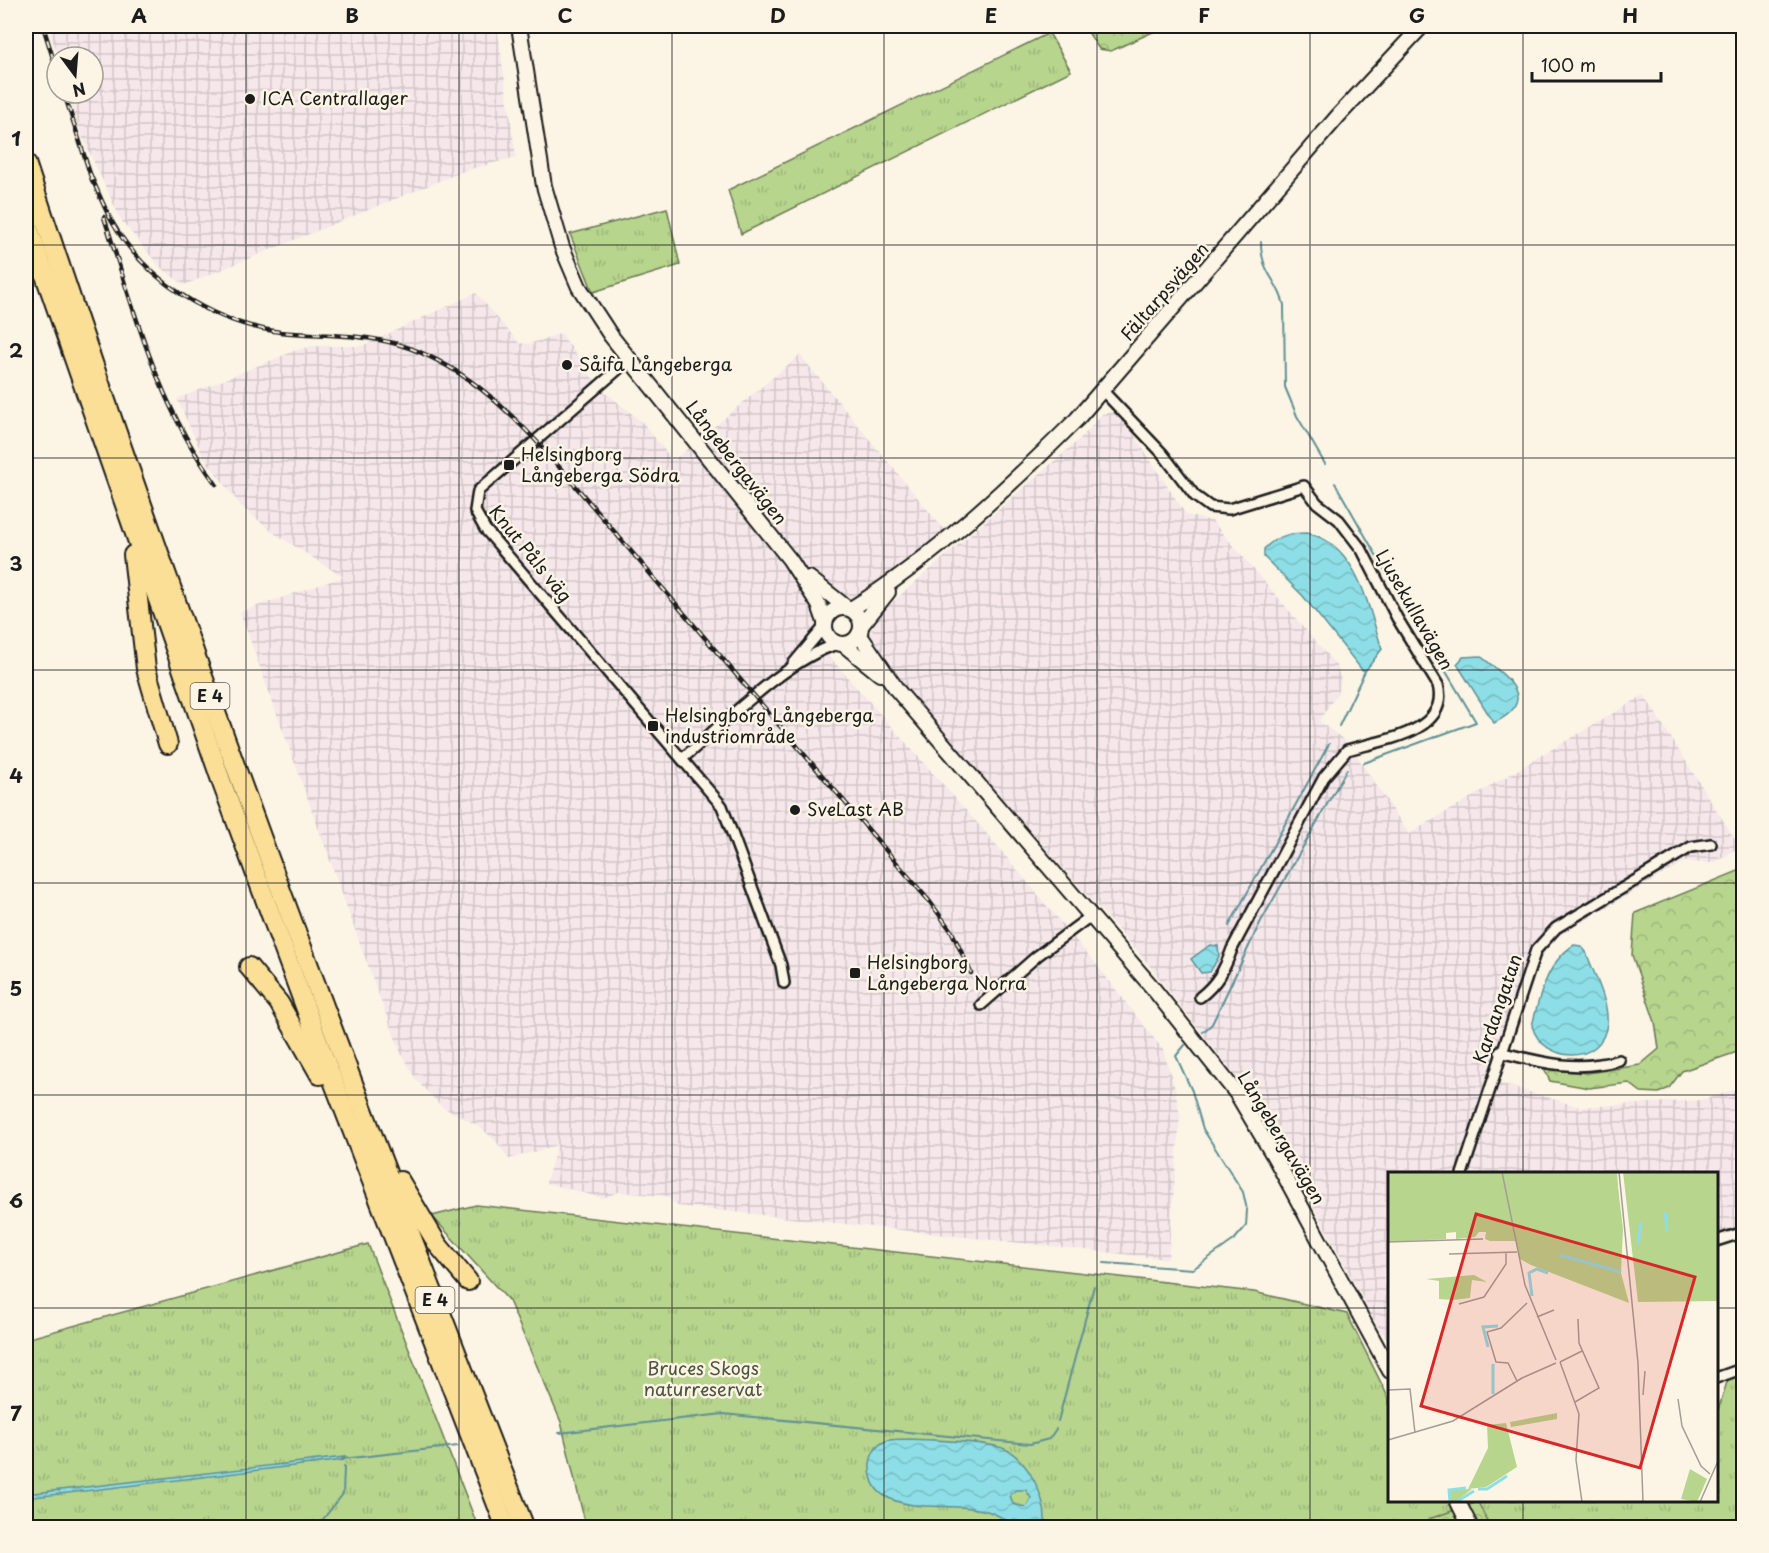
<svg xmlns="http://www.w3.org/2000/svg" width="1769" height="1553" font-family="'Playpen Sans',sans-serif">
<defs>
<pattern id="industrial-grid" width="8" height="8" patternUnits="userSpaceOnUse" patternTransform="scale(1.5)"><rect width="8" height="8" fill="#f5e7ea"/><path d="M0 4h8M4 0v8" fill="none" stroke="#d1c6c8"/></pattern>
<pattern id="grass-tufts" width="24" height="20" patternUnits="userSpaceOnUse" patternTransform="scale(1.5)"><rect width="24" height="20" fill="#b7d58d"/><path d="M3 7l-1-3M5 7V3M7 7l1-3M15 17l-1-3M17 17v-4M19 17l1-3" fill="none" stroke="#9db679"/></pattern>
<pattern id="forest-crowns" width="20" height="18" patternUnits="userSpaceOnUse" patternTransform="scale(1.5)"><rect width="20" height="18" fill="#b7d58d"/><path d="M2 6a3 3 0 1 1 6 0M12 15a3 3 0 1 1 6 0" fill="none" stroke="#9db679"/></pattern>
<pattern id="water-waves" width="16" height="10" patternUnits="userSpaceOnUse" patternTransform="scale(1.5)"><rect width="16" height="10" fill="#8ddee6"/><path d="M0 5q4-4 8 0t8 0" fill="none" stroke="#79bec5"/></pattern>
</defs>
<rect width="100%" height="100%" fill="#fcf5e5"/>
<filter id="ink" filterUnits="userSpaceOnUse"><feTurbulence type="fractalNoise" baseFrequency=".0167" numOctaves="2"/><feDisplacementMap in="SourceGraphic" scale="12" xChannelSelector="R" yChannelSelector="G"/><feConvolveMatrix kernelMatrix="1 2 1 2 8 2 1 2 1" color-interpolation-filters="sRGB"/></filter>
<g filter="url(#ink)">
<!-- industrial -->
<g fill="url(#industrial-grid)">
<path d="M48,26H497L516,157L464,171L184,285L159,266L121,220L81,134L68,93H93V57H58Z"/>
<path d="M476,293L519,343L529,344L561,333L599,387L643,423L673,461L800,355L945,531L856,600L834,601L827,605L815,631L818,644L987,834L1096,964L1163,1050L1175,1088L1180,1116L1168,1259L678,1206L666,1196L619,1192L602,1198L546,1183L557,1145L509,1159L495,1140L477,1125L442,1107L417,1081L401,1053L379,996L240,612L343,577L274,533L241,506L203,456L177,399L294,351L312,346H362Z"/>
<path d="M1116,412L1125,421L1186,515L1212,521L1336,665L1341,680L1337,694L1319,721L1348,743L1409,834L1644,695L1740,847L1714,863L1684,862L1562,934L1545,951L1534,972L1499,1083L1580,1107L1703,1100L1743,1087V1225L1717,1234L1716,1174H1390L1389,1341L1378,1327L1270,1125L1230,1069L1144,959L888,671L870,641L872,625L881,612L1082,437L1102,414Z"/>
</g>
<!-- grass -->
<g fill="url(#grass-tufts)" stroke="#6a7854" stroke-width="1.5">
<path d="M1049,33L1071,71L741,234L728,190Z"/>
<path d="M667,208L680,265L593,292L570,234Z"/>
<path d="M476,1205L1254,1292L1347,1314L1389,1399L1390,1500H1716L1717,1413L1728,1379L1743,1373V1527H586L561,1422L509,1301L432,1216Z"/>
<path d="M368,1244L478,1527L26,1528V1339Z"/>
</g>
<!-- forest -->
<g fill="url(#forest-crowns)" stroke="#6a7854" stroke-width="1.5">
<path d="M1084,26H1166L1111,51L1099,49Z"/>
<path d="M1743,869V1050L1682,1071L1669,1088L1659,1093L1641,1092L1629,1083L1589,1088L1550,1081L1544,1069L1588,1073L1640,1065L1659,1049L1655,1022L1632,955L1635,913Z"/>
<path d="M1478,1502L1490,1527L1421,1528L1429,1519Z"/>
</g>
<!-- water -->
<g fill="url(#water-waves)" stroke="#609095" stroke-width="1.5" fill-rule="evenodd">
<path d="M1307,533C1358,544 1368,607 1382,649L1366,670H1362L1303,596L1264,557V549C1276,536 1289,533 1307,533Z"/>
<path d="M1480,656C1506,676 1541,700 1494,723L1457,664L1463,657Z"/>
<path d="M1210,945L1218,946L1219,956L1210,972L1201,973L1191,959Z"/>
<path d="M1574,945L1581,946L1586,952C1593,972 1609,1001 1607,1023C1603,1066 1543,1064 1532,1026C1539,997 1547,962 1574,945Z"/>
<path d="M909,1439C930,1440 992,1441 1007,1450C1029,1462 1046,1498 1045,1522C1024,1539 1008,1517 987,1511C953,1501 914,1514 883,1495C865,1483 865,1449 886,1441C892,1438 903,1440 909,1439ZM1016,1490H1026L1031,1498L1026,1507L1013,1504L1010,1495Z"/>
<path d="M345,1457L344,1460L26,1498V1494Z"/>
</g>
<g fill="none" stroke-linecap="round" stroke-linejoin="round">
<!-- stream -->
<g stroke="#609095" stroke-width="2">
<path d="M1261,242C1261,274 1277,278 1284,305L1285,387L1297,416L1325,464"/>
<path d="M1335,483L1387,574"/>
<path d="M1339,726L1365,671"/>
<path d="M1364,763L1476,722L1395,586"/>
<path d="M1229,926L1329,744"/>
<path d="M1203,1032L1212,1024L1260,923L1347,769"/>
<path d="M1104,1263L1193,1269L1234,1240L1246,1226L1247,1210L1243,1192L1203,1129L1192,1091L1176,1056L1185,1045"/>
<path d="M1058,1421L1094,1286"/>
<path d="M559,1433L723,1414L1030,1444L1049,1439L1056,1429"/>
<path d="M342,1459L458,1446"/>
<path d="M316,1528L343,1494L344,1467"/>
</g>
<!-- street casing -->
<g stroke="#1c1c1c" stroke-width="14">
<g id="street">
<path d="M630,359L478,491L475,511L485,529L722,806L781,965L784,983"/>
<path d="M1103,391L1162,453L1195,496L1210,507L1229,509L1304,486L1317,503L1339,520L1362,550L1397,618L1438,685C1451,733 1378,741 1347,750L1324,777L1232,949C1225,969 1217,984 1200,997"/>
<path d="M793,664L824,627"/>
<path d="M682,759C723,724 788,658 838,644"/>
<path d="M981,1005L1037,956L1092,915"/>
<path d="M1500,1052C1542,1063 1577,1072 1619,1060"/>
<path d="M1462,1174L1536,950L1556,928L1691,847L1711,844"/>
<path d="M1716,1241L1744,1232"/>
<path d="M1716,1378L1744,1368"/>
</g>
</g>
<!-- secondary casing -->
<g stroke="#1c1c1c" stroke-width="18">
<g id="secondary">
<path d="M519,26L544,186L562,247L579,287L611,336L790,560L819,605L825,622"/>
<path d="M809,578L847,608"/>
<circle cx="843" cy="626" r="18"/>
<path d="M851,609C934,557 1008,488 1077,419L1339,115L1422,26"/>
<path d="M861,626L888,592"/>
<path d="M859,634L897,690L1152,987L1237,1094L1275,1158L1390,1371"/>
<path d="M843,644L880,674"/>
<path d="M1457,1500L1471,1528"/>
</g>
</g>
<!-- highway casing -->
<g stroke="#1c1c1c" stroke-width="22">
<g id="highway">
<path d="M26,163C177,623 347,1077 525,1528"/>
<path d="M26,221L223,786L320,1047L506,1528"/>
<path d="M133,555L146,669L168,744"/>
<path d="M249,967L279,1003L320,1075"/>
<path d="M400,1181L438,1245L468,1281"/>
</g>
</g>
<!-- street -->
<use href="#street" stroke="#fcf5e5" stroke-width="9"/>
<!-- secondary -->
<use href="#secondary" stroke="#fcf5e5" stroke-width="14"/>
<!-- highway -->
<use href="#highway" stroke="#fbdf96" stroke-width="18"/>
<!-- rail casing -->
<g stroke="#1c1c1c" stroke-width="4.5">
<g id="rail">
<path d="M43,26L57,71"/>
<path d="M64,93L93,183"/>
<path d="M90,174C97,189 103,205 111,220C144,280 212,323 280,332C319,336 358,333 397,344C459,362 507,408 549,455L930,902L952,932L971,973"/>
<path d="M104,217C133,307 158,407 216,484"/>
</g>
</g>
<!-- rail -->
<use href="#rail" stroke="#fcf5e5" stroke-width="2" stroke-dasharray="7" stroke-linecap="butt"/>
</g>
</g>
<!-- grid -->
<path fill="none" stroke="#1c1c1c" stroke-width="1.5" stroke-opacity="0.55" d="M246,26V1528M459,26V1528M672,26V1528M884,26V1528M1097,26V1528M1310,26V1528M1523,26V1174M26,245H1744M26,458H1744M26,670H1744M26,883H1744M26,1095H1744M26,1308H1390M1716,1308H1744M1523,1500V1528"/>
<!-- markers -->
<g fill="#1c1c1c" stroke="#fcf5e5" stroke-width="2">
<circle cx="250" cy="99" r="6"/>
<circle cx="567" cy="365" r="6"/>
<rect x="503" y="459" width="12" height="12" rx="3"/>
<rect x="647" y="720" width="12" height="12" rx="3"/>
<circle cx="795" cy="810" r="6"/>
<rect x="849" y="967" width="12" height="12" rx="3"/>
</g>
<g text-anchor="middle" stroke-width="5" stroke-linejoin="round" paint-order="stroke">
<!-- shield labels -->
<g fill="#fcf5e5" stroke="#5f5d58" stroke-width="1.5">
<rect x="190.5" y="683" width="39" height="26" rx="4.5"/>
<rect x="415.5" y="1287" width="39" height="26" rx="4.5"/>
</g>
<g font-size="16" font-weight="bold" fill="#1c1c1c">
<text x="210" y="702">E 4</text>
<text x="435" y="1306">E 4</text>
</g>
<!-- poi labels -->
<g font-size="18" fill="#1c1c1c" stroke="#fcf5e5" text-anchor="start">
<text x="262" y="105">ICA Centrallager</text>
<text x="579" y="371">Såifa Långeberga</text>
<text x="521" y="461">Helsingborg<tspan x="521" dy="21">Långeberga Södra</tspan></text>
<text x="665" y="722">Helsingborg Långeberga<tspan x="665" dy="21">industriområde</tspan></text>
<text x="807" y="816">SveLast AB</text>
<text x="867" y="969">Helsingborg<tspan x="867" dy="21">Långeberga Norra</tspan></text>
</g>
<!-- street labels -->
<g font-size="18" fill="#1c1c1c" stroke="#fcf5e5">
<text transform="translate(1165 292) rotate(-49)" y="6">Fältarpsvägen</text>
<text transform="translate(736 463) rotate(52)" y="6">Långebergavägen</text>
<text transform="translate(530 554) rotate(51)" y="6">Knut Påls väg</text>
<text transform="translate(1414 610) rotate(60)" y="6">Ljusekullavägen</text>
<text transform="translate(1498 1009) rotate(-71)" y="6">Kardangatan</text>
<text transform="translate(1281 1138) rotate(59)" y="6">Långebergavägen</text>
</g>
<!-- park labels -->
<g font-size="18" fill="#4a543e" stroke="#fcf5e5">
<text x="703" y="1375">Bruces Skogs<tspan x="703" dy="21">naturreservat</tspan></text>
</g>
</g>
<!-- overview -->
<g transform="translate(1388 1172)">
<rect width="330" height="330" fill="#fcf5e5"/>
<path d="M0,0H228L235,57L233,101L241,131L143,93L132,87L128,69H102L97,67L98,60H91L87,65L68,67V60L58,61V67L0,70ZM235,0H330V129L250,130ZM169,241V247L123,255L122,250ZM302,297L319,307L309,330L293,327ZM84,317L67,330H62L61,318Z" fill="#b7d58d"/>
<path d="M86,0H229L234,68L216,82L170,44L173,37L162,26L127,59H123L121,52L63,32L68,3ZM86,103L99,110L84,108L82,126L65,128L51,127V109L38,107ZM118,251L129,295L98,315L80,317L100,276L99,253Z" fill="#b7d58d"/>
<path fill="none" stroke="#8ddee6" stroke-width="3" d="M277,40L279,59M250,72L253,50M172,83L233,100M144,124L141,101L149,97L160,101M100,175L95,155L110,154M105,192V222M90,317H99L119,304M62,330L61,318L78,316M68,330L86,319"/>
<path fill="none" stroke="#a29e95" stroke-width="1.5" d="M114,0L137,113L168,188M231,0L250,191L255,330M0,70L95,67M61,82L129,80M71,132L96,125L118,92V81M149,145L166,138M172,190L191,242L188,288L194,330M172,190L194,179M129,209L120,191L108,190L99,160L113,156L139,131M0,218L22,217L27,261M255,223L257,199M290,227L294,254L313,294L322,302M187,230L211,216L191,171L190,147M0,268L65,249L134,206L168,191M312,330L330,289"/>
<path fill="#d62828" fill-opacity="0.15" stroke="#d62828" stroke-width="3" d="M88,42L307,105L252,296L33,234Z"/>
<rect width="330" height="330" fill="none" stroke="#1c1c1c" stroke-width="3"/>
</g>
<!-- margin -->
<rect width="1769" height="1553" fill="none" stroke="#fcf5e5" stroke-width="66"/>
<!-- north arrow -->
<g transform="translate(75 75) rotate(164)"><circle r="28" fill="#fcf5e5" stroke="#a29e95" stroke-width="1.5"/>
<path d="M0-4.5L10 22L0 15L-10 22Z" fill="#1c1c1c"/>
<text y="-9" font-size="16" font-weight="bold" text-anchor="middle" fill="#1c1c1c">N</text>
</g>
<!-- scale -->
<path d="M1532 72v9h129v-9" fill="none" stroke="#1c1c1c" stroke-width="3"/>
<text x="1541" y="72" font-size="18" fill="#1c1c1c" stroke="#fcf5e5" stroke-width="4.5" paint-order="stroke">100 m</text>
<rect x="33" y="33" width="1703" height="1487" fill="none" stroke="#1c1c1c" stroke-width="2"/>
<g font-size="20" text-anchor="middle" font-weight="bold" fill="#1c1c1c">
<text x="139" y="23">A</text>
<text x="352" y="23">B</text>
<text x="565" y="23">C</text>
<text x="778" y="23">D</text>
<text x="991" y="23">E</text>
<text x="1204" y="23">F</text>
<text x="1417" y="23">G</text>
<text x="1630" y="23">H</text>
<text x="16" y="146">1</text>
<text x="16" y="358">2</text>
<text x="16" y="571">3</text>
<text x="16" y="783">4</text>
<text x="16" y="996">5</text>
<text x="16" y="1208">6</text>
<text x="16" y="1421">7</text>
</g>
</svg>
